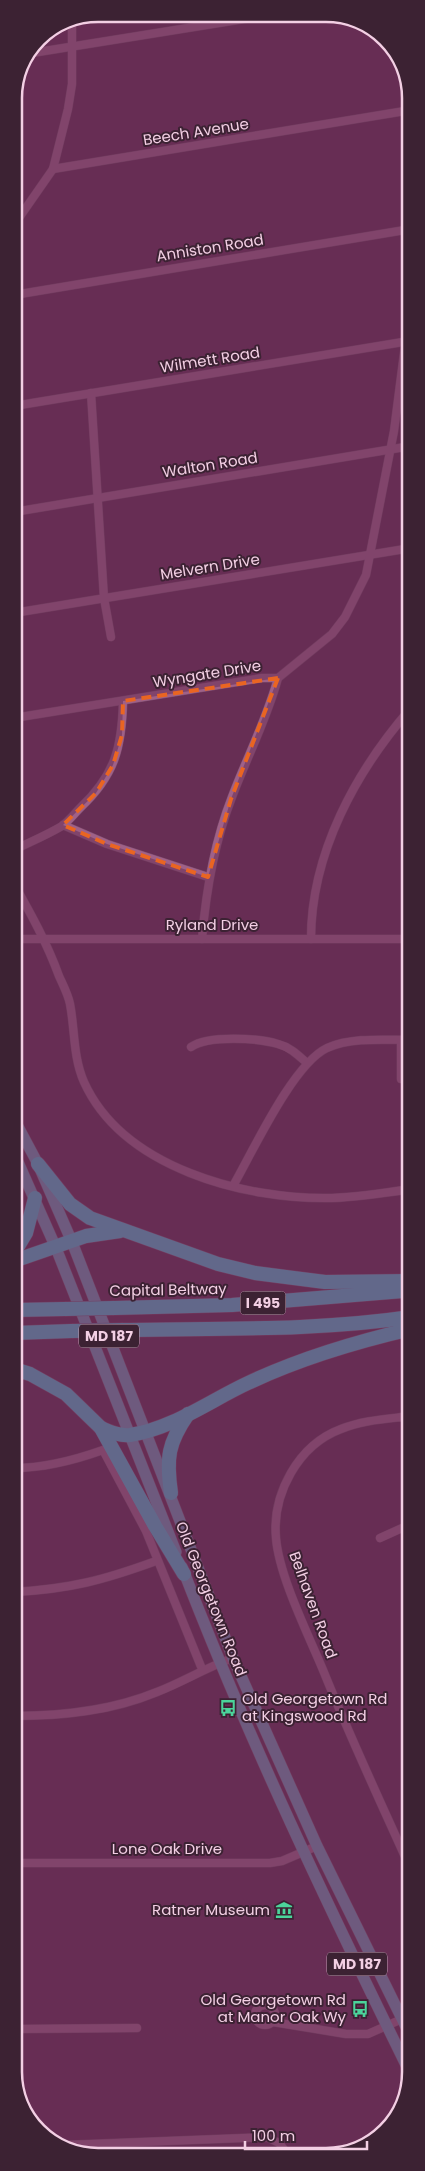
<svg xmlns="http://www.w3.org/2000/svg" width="425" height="2171" font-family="Poppins,sans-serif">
<rect width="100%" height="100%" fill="#672e54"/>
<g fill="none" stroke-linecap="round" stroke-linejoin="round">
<!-- street casing -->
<g stroke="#804f70" stroke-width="9">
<g id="street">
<path d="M32,53L250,18"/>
<path d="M53,169L411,110"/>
<path d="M14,225L53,169L68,109L72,84V20"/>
<path d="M14,295L411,229"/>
<path d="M91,393L104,598L111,637"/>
<path d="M14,406L409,341"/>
<path d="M14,512L411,446"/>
<path d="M14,613L411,548"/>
<path d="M14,718L262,678H278L332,634L345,617L366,575L394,431L411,299"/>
<path d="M63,825L107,844L208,877"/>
<path d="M14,850C30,842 47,835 62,826C69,821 75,813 81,807C115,775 122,747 123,701"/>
<path d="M14,884C31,914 47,943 59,976C63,985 68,994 70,1004C75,1030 73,1057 84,1082C123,1168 245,1200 332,1198C358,1197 385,1193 411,1189"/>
<path d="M14,939H411"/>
<path d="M202,939C206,890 214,843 232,797C247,757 267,719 278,678"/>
<path d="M311,939C311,853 356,771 411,708"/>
<path d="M191,1047C208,1035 258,1038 278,1044C290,1047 298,1055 307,1063"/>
<path d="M401,1079V1040"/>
<path d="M233,1186C253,1151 293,1064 327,1048C352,1037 384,1040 411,1040"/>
<path d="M411,1416C387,1419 363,1420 341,1429C298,1445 272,1494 276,1538C279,1576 308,1634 323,1670C350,1737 381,1803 411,1870"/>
<path d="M14,1468C44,1468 75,1460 103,1450L146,1531L202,1669"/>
<path d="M380,1538L411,1524"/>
<path d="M14,1592C70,1589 104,1580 156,1561"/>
<path d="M14,1716C63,1716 111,1711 157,1692C183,1682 207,1667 233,1658"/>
<path d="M14,1863H270L282,1861L317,1846"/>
<circle cx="265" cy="2015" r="10"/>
<path d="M273,2022L346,2034H368L411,2015"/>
<path d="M14,2029L137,2028"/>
<path d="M64,2145L267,2137L279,2143L289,2156"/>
</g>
</g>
<!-- primary casing -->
<g stroke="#804f70" stroke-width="12">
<g id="primary">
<path d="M14,1119L38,1164L72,1242L233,1658L317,1846L411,2037"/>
<path d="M14,1153L56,1248L176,1552"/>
<path d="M182,1567C249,1741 329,1908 411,2075"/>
</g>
</g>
<!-- highway casing -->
<g stroke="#804f70" stroke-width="15">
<g id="highway">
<path d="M38,1164L70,1204L90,1218L218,1264L255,1273L325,1282L411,1281"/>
<path d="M14,1253L26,1233L35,1198"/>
<path d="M14,1261L86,1236L120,1231"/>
<path d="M114,1308L232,1305L403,1291"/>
<path d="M14,1310L65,1309"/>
<path d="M123,1330C219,1328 316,1331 411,1317"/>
<path d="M14,1333L72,1331"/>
<path d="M14,1369L30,1374L66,1394L101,1428L155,1526L184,1574"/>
<path d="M101,1428C111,1432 119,1436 130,1435C172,1429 211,1400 248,1383C301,1358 355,1342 411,1329"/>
<path d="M171,1493C166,1458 168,1443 188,1414"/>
</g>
</g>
<!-- street -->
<use href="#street" stroke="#9f6188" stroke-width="8"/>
<!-- primary -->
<use href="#primary" stroke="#7790b1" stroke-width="11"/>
<!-- highway -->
<use href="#highway" stroke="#5cb0cd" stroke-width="14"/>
<!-- highway-bridge casing -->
<g stroke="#804f70" stroke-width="15" stroke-linecap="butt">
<g id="highway-bridge">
<path d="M65,1309L114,1308"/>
<path d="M72,1331L123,1330"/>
</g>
</g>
<!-- highway-bridge -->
<use href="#highway-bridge" stroke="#5cb0cd" stroke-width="14"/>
</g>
<!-- marked area -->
<path d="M0 0H425V2171H0ZM278,678L231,799L208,877L107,844L63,825L96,793L113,765L122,735L123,701Z" fill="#672e54" fill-opacity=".55" fill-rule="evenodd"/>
<path fill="none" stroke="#e96522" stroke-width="4" stroke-dasharray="10 6" stroke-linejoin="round" d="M278,678L231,799L208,877L107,844L63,825L96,793L113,765L122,735L123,701Z"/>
<!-- icons -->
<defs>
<g id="bus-bare" transform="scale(1.35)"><path d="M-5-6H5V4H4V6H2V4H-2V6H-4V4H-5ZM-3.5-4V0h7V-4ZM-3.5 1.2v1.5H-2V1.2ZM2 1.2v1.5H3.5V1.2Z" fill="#4bd49b" stroke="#3c2233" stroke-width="2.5" paint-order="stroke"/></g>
<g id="museum-bare" transform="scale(1.35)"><path d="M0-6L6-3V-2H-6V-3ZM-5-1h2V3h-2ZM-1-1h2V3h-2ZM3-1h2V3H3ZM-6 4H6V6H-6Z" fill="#4bd49b" stroke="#3c2233" stroke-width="2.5" paint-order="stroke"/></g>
</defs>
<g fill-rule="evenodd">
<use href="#bus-bare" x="228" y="1708"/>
<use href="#museum-bare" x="284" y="1910"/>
<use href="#bus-bare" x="360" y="2009"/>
</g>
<g text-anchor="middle" stroke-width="4" stroke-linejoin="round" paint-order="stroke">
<!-- shield labels -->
<g fill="#3c2233" stroke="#bc9baf" stroke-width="1">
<rect x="240.5" y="1291.5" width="45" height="23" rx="4"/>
<rect x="79" y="1324.5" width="60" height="23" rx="4"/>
<rect x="327" y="1952.5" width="60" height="23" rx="4"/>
</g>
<g font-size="14" font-weight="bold" fill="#f3cfe4">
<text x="263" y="1308">I 495</text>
<text x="109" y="1341">MD 187</text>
<text x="357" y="1969">MD 187</text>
</g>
<!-- street labels -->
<g font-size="15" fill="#f3cfe4" stroke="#3c2233">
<text transform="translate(196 132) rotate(-9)" y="5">Beech Avenue</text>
<text transform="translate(210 248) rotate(-9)" y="5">Anniston Road</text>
<text transform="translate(210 360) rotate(-9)" y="5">Wilmett Road</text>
<text transform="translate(210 465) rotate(-9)" y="5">Walton Road</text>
<text transform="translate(210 567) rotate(-9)" y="5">Melvern Drive</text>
<text transform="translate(207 674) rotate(-9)" y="5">Wyngate Drive</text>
<text x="212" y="930">Ryland Drive</text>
<text transform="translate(168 1290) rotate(-1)" y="5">Capital Beltway</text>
<text transform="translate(211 1599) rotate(68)" y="5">Old Georgetown Road</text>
<text transform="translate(313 1605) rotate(70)" y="5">Belhaven Road</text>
<text x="167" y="1854">Lone Oak Drive</text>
</g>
<!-- poi labels -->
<g font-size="15" fill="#f3cfe4" stroke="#3c2233" text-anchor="end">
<text x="242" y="1704" text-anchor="start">Old Georgetown Rd<tspan x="242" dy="17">at Kingswood Rd</tspan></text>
<text x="270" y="1915">Ratner Museum</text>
<text x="346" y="2005">Old Georgetown Rd<tspan x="346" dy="17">at Manor Oak Wy</tspan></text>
</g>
</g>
<!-- crop -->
<path d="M0 0H425V2171H0ZM98 22H326A76 76 0 0 1 402 98V2072A76 76 0 0 1 326 2148H98A76 76 0 0 1 22 2072V98A76 76 0 0 1 98 22Z" fill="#3c2233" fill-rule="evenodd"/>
<path fill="none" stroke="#f3cfe4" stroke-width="2.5" d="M98 22H326A76 76 0 0 1 402 98V2072A76 76 0 0 1 326 2148H98A76 76 0 0 1 22 2072V98A76 76 0 0 1 98 22Z"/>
<!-- scale -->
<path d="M245 2141v8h122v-8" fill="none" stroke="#f3cfe4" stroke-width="2.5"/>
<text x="252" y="2141" font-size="15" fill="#f3cfe4" stroke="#3c2233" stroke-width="4" paint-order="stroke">100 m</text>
</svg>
